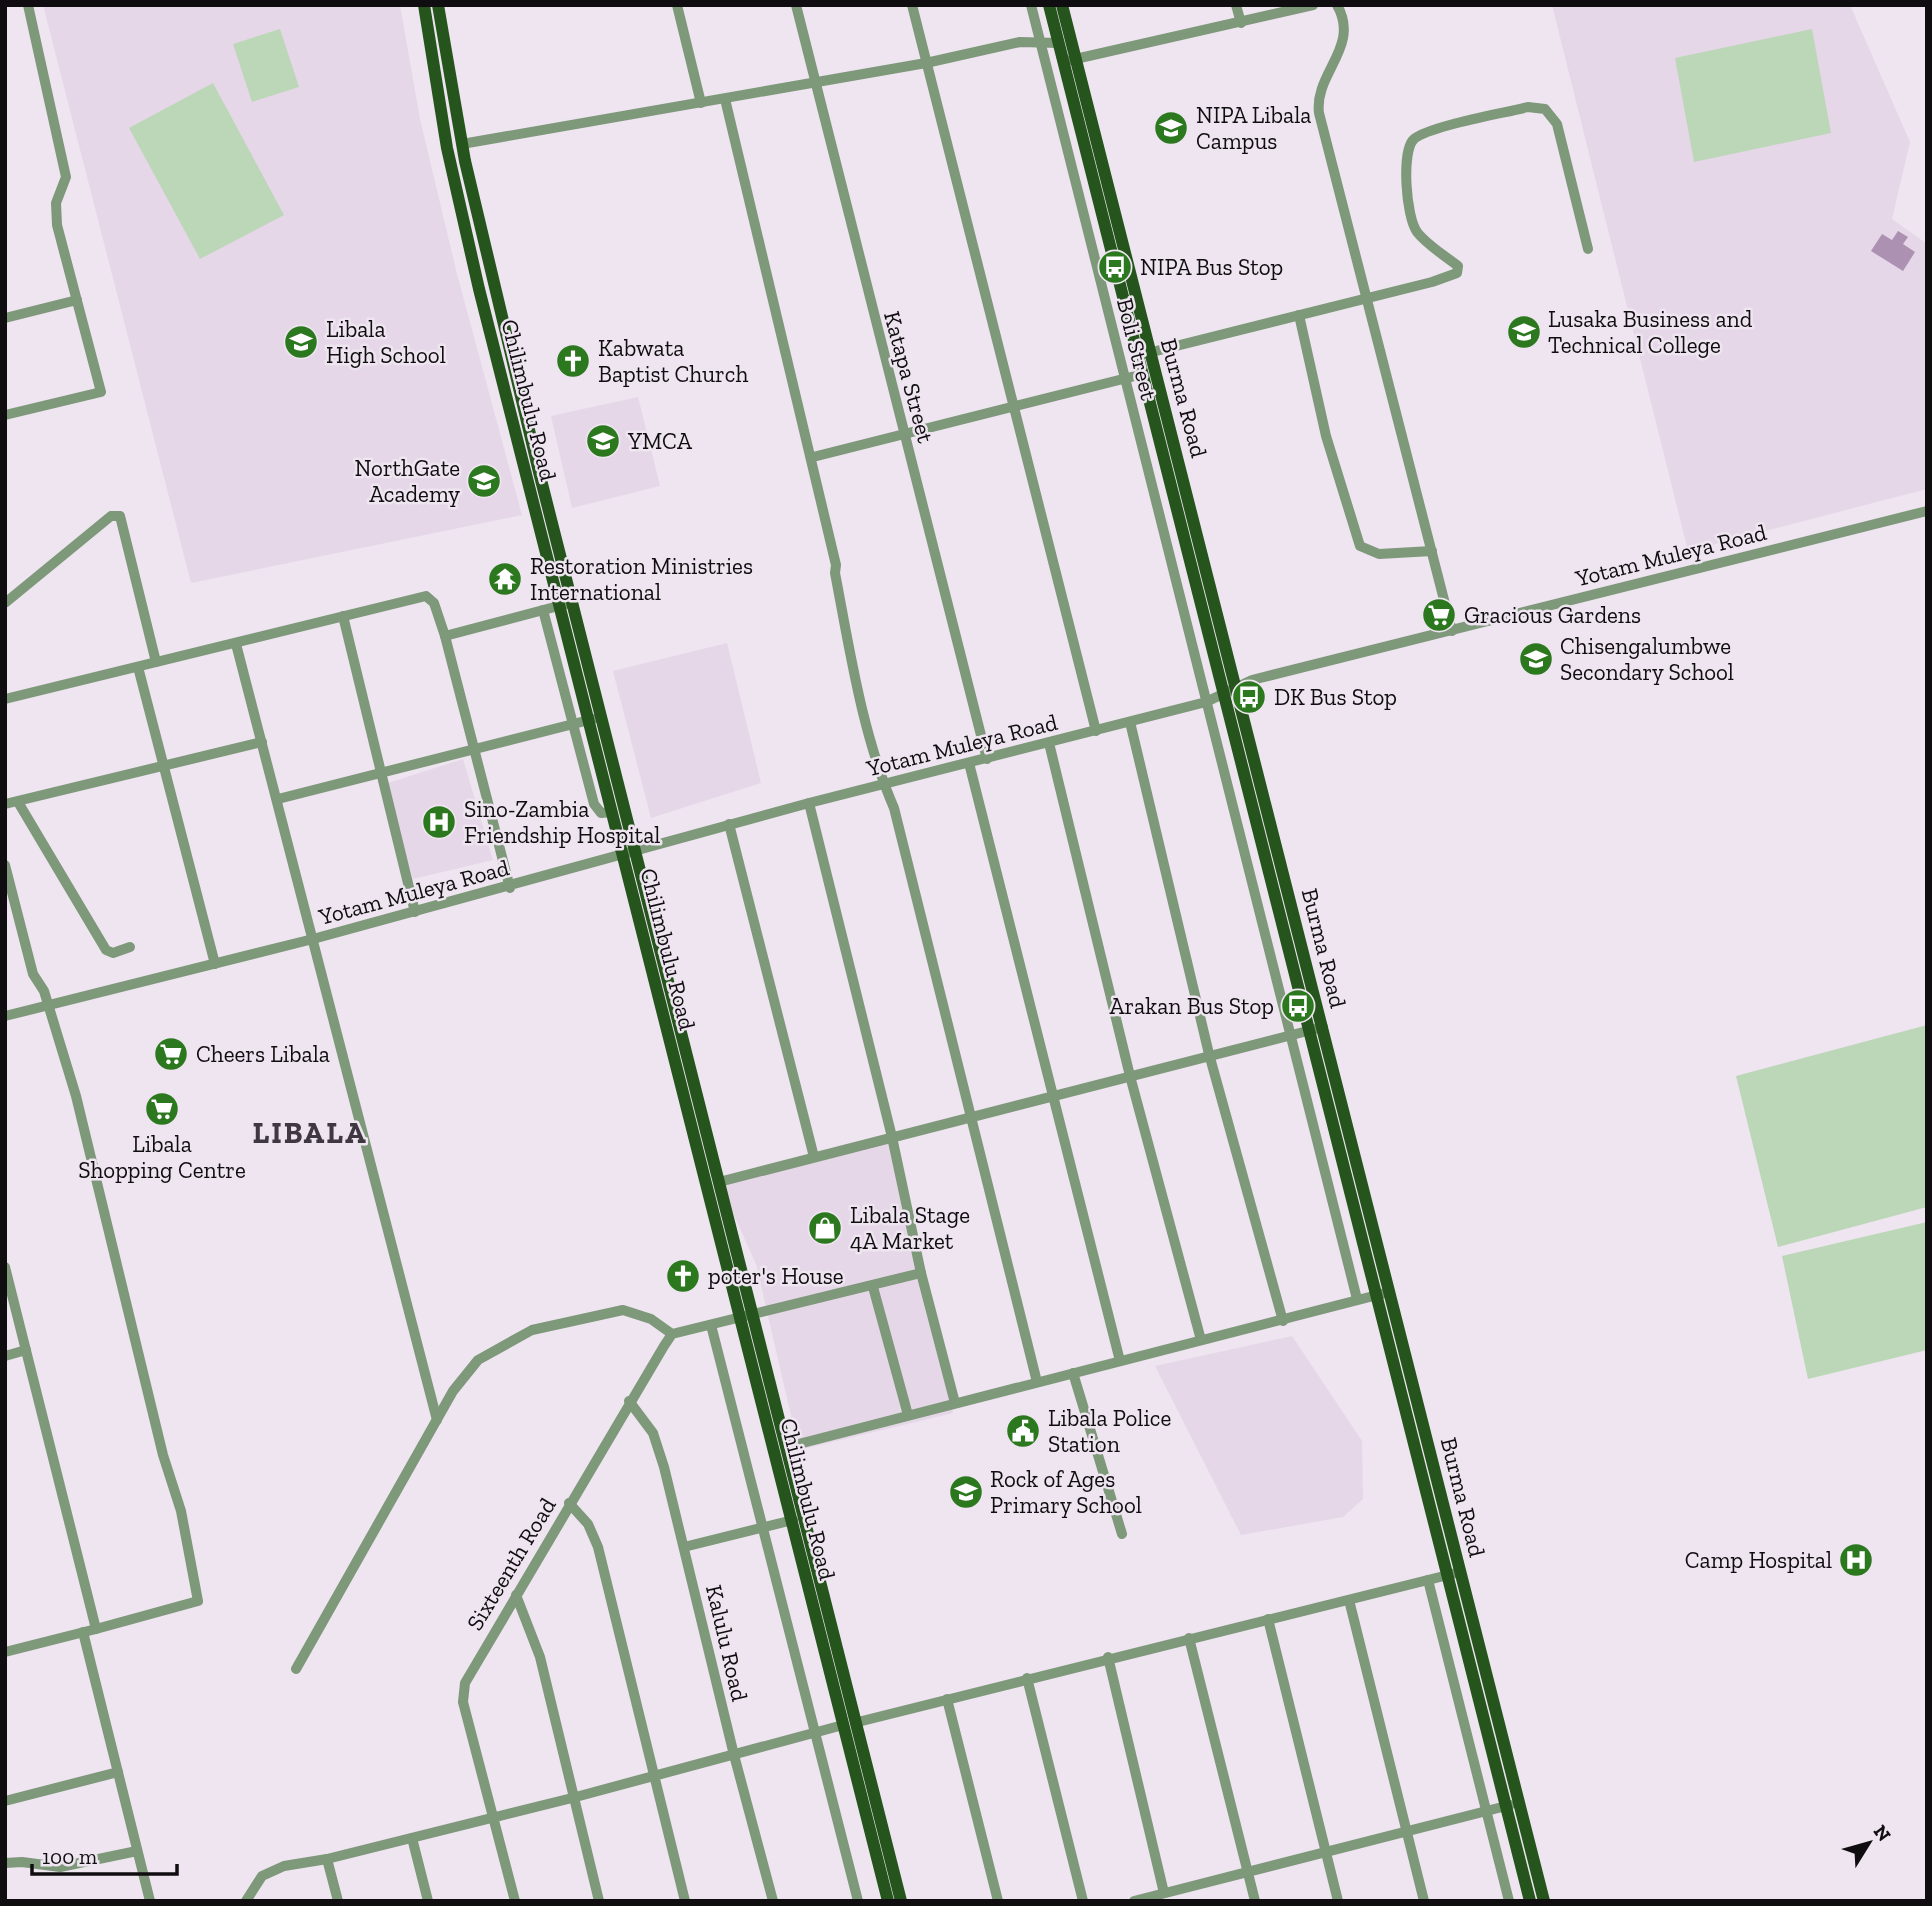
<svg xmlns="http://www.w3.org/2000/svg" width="1932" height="1906" font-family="'Zilla Slab',serif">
<rect width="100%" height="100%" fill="#eee5f0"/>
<!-- built -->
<g fill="#e5d7e8">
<path d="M43,5H400L420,119L456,270L522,515L191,583Z"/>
<path d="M1552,5H1850L1910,142L1892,219L1927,244V489L1688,551Z"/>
<path d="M638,397L660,486L572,508L551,416Z"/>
<path d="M727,643L761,783L651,818L613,671Z"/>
<path d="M463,759L493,860L413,879L385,784Z"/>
<path d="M892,1137L921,1273L916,1275L953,1413L799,1450L756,1264L719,1182Z"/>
<path d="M1292,1336L1362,1441L1363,1499L1343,1517L1241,1535L1155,1366Z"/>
</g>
<!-- green -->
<g fill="#bcd7b7">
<path d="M280,29L299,87L252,102L233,44Z"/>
<path d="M1812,29L1831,133L1694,162L1675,58Z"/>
<path d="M213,83L284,215L200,259L129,128Z"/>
<path d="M1927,1025V1207L1778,1247L1736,1076Z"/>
<path d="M1927,1222V1350L1808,1379L1782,1256Z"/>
</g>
<!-- water -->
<path fill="#ad91b3" d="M1898,231L1908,237L1903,244L1915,252L1903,271L1871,251L1882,234L1892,240Z"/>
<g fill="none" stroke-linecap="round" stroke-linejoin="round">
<!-- minor -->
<g stroke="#7e987a" stroke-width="10">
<path d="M677,5L701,103"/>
<path d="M796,5L987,759"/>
<path d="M912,5L1096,731"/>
<path d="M1031,5L1357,1299"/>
<path d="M1236,5L1241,23"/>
<path d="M1337,5C1361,47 1314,73 1319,113L1452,631"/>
<path d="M1071,60L1313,5"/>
<path d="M725,99L836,565L835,573C850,651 862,734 894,808L1037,1382"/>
<path d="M462,144L926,63L1020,42L1058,43"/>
<path d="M1299,315L1326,436L1360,546L1379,554L1432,551"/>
<path d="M5,318L77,300"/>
<path d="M1144,354L1432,282L1457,273L1458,266C1444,255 1427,245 1417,232C1406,217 1401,151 1414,139C1429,126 1505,113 1528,107L1545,109L1557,124L1588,249"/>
<path d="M5,415L101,392L57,225L56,203L66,177L28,5"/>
<path d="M813,457L1143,374"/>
<path d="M5,603L111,516H120L156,662"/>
<path d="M543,610L594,804L601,813L612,812"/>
<path d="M343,616L415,912"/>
<path d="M445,636L566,604"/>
<path d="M236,644L437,1420"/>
<path d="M138,667L215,964"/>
<path d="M5,699L426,596L434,603L445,636L510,888"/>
<path d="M1130,722L1209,1054L1283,1321"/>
<path d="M1049,743L1130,1076L1201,1340"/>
<path d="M969,763L1120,1361"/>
<path d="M278,799L593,719"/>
<path d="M18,802L106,950L113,953L130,947"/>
<path d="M809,803L892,1137L921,1273L955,1403"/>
<path d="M5,804L262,742"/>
<path d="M729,824L814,1157"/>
<path d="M5,865L33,974L44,991L76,1096L163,1455L181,1511L198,1601L96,1629"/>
<path d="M5,1016L313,939L809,803L1206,702L1252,680L1927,511"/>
<path d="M719,1182L1323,1027"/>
<path d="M5,1267L96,1629L5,1652"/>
<path d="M873,1287L908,1415"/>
<path d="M711,1325L858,1901"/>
<path d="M5,1356L26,1350"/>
<path d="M1073,1373L1122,1534"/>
<path d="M629,1401L653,1433L664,1467L734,1755L773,1901"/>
<path d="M787,1447L1389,1292"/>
<path d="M569,1503L588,1524L598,1547L685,1901"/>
<path d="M684,1547L793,1520"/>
<path d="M1428,1580L1509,1901"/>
<path d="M516,1595L540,1657L599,1901"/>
<path d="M1349,1600L1424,1901"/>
<path d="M1268,1619L1338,1901"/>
<path d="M83,1632L150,1901"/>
<path d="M1189,1638L1255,1901"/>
<path d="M1108,1657L1164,1893"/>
<path d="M296,1669L453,1391L478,1360L532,1330L623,1310L651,1319L672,1334"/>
<path d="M1027,1678L1083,1901"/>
<path d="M947,1699L998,1901"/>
<path d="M858,1722L1460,1572"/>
<path d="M5,1801L118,1772"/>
<path d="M412,1838L428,1901"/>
<path d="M327,1859L338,1901"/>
<path d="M5,1863L22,1862L60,1867L137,1851"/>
<path d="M246,1901L262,1876L284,1866L327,1859L572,1798L843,1725"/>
<path d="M515,1901L463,1702L465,1683L664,1346L672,1334L921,1273"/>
<path d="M1134,1901L1510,1805"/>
</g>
<!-- major -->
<g stroke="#25551d" stroke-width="12">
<path d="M424,5L447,148L479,289L888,1901"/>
<path d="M438,5L465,161L539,472L901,1901"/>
<path d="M1049,5L1530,1901"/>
<path d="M1062,5L1544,1901"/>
</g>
</g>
<!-- icons -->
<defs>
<g id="university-disc" transform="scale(1.75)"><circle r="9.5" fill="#2c781e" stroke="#eee5f0"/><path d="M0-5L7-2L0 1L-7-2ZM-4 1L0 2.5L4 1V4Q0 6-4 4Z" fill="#fff"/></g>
<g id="bus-disc" transform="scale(1.75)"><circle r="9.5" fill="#2c781e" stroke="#eee5f0"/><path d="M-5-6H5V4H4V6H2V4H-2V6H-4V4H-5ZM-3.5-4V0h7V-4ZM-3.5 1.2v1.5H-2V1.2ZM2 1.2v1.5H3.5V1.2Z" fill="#fff"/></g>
<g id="school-disc" transform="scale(1.75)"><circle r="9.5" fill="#2c781e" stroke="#eee5f0"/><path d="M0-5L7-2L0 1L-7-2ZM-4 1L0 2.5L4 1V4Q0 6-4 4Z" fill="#fff"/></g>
<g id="church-disc" transform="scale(1.75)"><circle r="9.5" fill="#2c781e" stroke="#eee5f0"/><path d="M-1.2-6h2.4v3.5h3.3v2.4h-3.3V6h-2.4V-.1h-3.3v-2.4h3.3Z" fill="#fff"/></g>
<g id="temple-disc" transform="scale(1.75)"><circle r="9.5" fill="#2c781e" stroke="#eee5f0"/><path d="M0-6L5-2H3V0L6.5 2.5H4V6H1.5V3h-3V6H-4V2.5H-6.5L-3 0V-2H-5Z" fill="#fff"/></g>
<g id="supermarket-disc" transform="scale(1.75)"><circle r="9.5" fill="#2c781e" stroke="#eee5f0"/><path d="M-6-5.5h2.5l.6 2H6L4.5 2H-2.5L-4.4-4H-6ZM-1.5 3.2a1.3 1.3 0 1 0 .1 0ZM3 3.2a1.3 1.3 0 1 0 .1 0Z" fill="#fff"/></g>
<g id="hospital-disc" transform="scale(1.75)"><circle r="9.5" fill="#2c781e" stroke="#eee5f0"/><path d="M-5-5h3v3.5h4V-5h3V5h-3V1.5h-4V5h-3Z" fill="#fff"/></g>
<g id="shop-disc" transform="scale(1.75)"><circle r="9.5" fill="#2c781e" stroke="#eee5f0"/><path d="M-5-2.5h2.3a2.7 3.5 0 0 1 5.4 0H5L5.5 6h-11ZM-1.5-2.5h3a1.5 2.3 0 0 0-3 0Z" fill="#fff"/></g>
<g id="civic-disc" transform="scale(1.75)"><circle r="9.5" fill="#2c781e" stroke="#eee5f0"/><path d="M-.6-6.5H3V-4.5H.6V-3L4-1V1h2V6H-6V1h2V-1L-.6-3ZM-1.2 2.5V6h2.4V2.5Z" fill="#fff"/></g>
</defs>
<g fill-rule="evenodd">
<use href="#university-disc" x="1171" y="128"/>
<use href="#bus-disc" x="1115" y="267"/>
<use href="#university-disc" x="1524" y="332"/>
<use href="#school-disc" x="301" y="342"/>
<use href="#church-disc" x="573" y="361"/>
<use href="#university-disc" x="603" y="441"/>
<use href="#school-disc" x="484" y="481"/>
<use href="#temple-disc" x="505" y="579"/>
<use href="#supermarket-disc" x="1439" y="615"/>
<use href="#school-disc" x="1536" y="659"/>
<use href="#bus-disc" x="1249" y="697"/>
<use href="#hospital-disc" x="439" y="822"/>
<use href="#bus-disc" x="1298" y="1006"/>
<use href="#supermarket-disc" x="171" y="1054"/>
<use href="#supermarket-disc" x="162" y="1109"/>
<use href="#shop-disc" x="825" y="1228"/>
<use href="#church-disc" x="683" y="1276"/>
<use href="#civic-disc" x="1023" y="1431"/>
<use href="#school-disc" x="966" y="1492"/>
<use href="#hospital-disc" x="1856" y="1560"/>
</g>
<g text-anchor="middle" stroke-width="5" stroke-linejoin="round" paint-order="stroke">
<!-- poi labels -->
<g font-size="23" fill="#100d10" stroke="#eee5f0" text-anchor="start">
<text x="1196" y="123">NIPA Libala<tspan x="1196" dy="26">Campus</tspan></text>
<text x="1140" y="275">NIPA Bus Stop</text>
<text x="1548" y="327">Lusaka Business and<tspan x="1548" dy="26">Technical College</tspan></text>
<text x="326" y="337">Libala<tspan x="326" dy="26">High School</tspan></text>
<text x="598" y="356">Kabwata<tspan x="598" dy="26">Baptist Church</tspan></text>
<text x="628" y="449">YMCA</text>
<text x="460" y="476" text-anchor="end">NorthGate<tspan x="460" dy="26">Academy</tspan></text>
<text x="530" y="574">Restoration Ministries<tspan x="530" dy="26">International</tspan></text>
<text x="1464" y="623">Gracious Gardens</text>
<text x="1560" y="654">Chisengalumbwe<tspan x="1560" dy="26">Secondary School</tspan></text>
<text x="1274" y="705">DK Bus Stop</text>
<text x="464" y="817">Sino-Zambia<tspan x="464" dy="26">Friendship Hospital</tspan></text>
<text x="1274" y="1014" text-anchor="end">Arakan Bus Stop</text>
<text x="196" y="1062">Cheers Libala</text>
<text x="162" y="1152" text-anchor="middle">Libala<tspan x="162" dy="26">Shopping Centre</tspan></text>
<text x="850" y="1223">Libala Stage<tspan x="850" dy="26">4A Market</tspan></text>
<text x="708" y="1284">poter's House</text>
<text x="1048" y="1426">Libala Police<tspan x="1048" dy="26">Station</tspan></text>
<text x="990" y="1487">Rock of Ages<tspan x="990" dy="26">Primary School</tspan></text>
<text x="1832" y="1568" text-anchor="end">Camp Hospital</text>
</g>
<!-- street labels -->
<g font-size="23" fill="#100d10" stroke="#eee5f0">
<text transform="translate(1137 349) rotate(76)" y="8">Boli Street</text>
<text transform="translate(909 377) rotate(75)" y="8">Katapa Street</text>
<text transform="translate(1184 398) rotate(75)" y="8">Burma Road</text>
<text transform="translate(529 400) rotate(76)" y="8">Chilimbulu Road</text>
<text transform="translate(1671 555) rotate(-14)" y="8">Yotam Muleya Road</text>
<text transform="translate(962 745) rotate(-14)" y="8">Yotam Muleya Road</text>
<text transform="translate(414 892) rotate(-15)" y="8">Yotam Muleya Road</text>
<text transform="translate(1324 948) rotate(76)" y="8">Burma Road</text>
<text transform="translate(668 949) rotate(76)" y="8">Chilimbulu Road</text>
<text transform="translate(1463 1497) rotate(76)" y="8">Burma Road</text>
<text transform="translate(808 1499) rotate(76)" y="8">Chilimbulu Road</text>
<text transform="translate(511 1564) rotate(-59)" y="8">Sixteenth Road</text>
<text transform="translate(727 1643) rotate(77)" y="8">Kalulu Road</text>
</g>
<!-- district labels -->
<g font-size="30" font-weight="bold" letter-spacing="2" fill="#3f3841" stroke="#eee5f0">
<text x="310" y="1143">LIBALA</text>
</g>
</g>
<!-- border -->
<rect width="1932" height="1906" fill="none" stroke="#100d10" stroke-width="14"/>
<!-- north arrow -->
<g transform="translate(1869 1843) rotate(53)" stroke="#eee5f0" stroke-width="5" paint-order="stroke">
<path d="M0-5L12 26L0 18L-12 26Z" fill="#100d10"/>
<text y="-10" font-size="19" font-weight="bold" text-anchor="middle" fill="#100d10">N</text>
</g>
<!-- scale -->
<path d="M32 1864v10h145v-10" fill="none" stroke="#100d10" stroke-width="3.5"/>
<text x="42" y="1864" font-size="21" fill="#100d10" stroke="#eee5f0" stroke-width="5" paint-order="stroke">100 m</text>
</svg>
